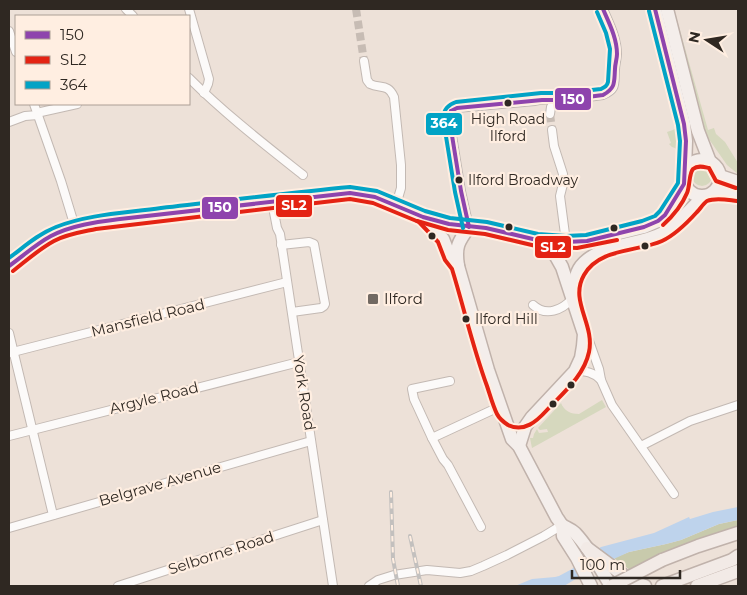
<svg xmlns="http://www.w3.org/2000/svg" width="747" height="595" font-family="Montserrat,sans-serif">
<rect width="100%" height="100%" fill="#ede1d8"/>
<!-- green -->
<g fill="#d6d8be">
<path d="M671,9H674L708,130L714,128L716,134L725,142L738,163V174L727,165L704,132Z"/>
<path d="M658,57H661L678,123V151L675,148L672,147L669,144L671,143L667,132L673,130L676,128Z"/>
<circle cx="702" cy="176" r="10"/>
<path d="M602,400L606,407L532,448L530,438H533L534,434L537,429L539,433L548,432L547,429L540,430L538,428L561,403C564,411 571,414 579,414Z"/>
</g>
<!-- forest -->
<path fill="#c8caac" d="M738,520V527L723,532L630,570L614,558L629,552L666,544L681,540L719,524Z"/>
<!-- water -->
<path fill="#bed3ec" d="M738,507V520L719,524L681,540L666,544L629,552L594,568L564,586H515L532,579L555,577L559,576L572,569L587,556L601,547L654,533L689,517L690,519L713,512Z"/>
<g fill="none" stroke-linecap="round" stroke-linejoin="round">
<!-- minor-tunnel -->
<g stroke="#c7bcb4" stroke-width="8" stroke-dasharray="8 4" stroke-linecap="butt">
<path d="M356,9L364,61"/>
<path d="M550,114L552,130"/>
</g>
<!-- minor casing -->
<g stroke="#c3b9b3" stroke-width="10">
<g id="minor">
<path d="M126,9L133,16"/>
<path d="M189,9L209,79L208,84L204,93"/>
<path d="M9,31L16,52"/>
<path d="M364,61L367,80L370,84C380,89 388,83 394,97L401,165V188L396,205"/>
<path d="M189,78C224,113 264,144 303,175"/>
<path d="M34,104L61,181L75,227"/>
<path d="M550,114L551,107L556,100"/>
<path d="M9,122L25,116L38,115L41,112L77,104"/>
<path d="M552,130L554,146L563,174V184L560,196L566,242"/>
<path d="M272,202L277,228L280,234L333,586"/>
<path d="M469,227L461,191L449,117L451,111L457,108L535,101C545,98 549,100 559,100C573,99 588,97 603,95C617,89 614,84 615,70C615,64 617,59 617,54C617,38 609,23 603,9"/>
<path d="M281,245L309,242L314,244L325,304L324,306L321,308L292,312"/>
<path d="M533,305C546,317 562,310 572,299"/>
<path d="M9,333L53,515"/>
<path d="M584,334L589,341L599,369L601,380L612,405L674,494"/>
<path d="M9,353L287,282"/>
<path d="M575,371C586,371 593,372 601,380"/>
<path d="M9,436L299,362"/>
<path d="M432,438L414,399L412,389L450,381"/>
<path d="M641,446L690,421L738,405"/>
<path d="M481,527L448,465L443,459L432,438L501,406"/>
<path d="M9,528L311,441"/>
<path d="M118,586L323,520"/>
<path d="M369,586L378,580L394,575L427,570L460,573L471,571L483,566L507,555L544,536L562,525"/>
</g>
</g>
<!-- primary casing -->
<g stroke="#c0b2ab" stroke-width="15">
<g id="primary">
<path d="M655,9L684,124L686,141L685,169"/>
<path d="M667,9L698,131L710,162"/>
<circle cx="702" cy="178" r="18"/>
<path d="M720,176L738,182"/>
<path d="M713,193L738,195"/>
<path d="M423,217L443,239L450,257L458,266L488,370L512,439L519,446L557,518C559,520 560,523 562,525C566,528 571,529 575,533C590,549 600,568 611,586"/>
<path d="M537,240L566,242L587,241L644,227L658,221L665,215L673,204L680,192L684,184"/>
<path d="M9,266C25,255 40,239 59,232C88,221 126,219 157,215C221,207 286,200 350,193L375,197L423,217L449,224L469,227L486,228L537,240L553,251L562,267L584,334L583,346L581,358L575,371L532,417L525,427L519,446"/>
<path d="M458,266C455,247 458,242 469,227"/>
<path d="M573,295C574,285 575,274 581,266C600,243 639,246 663,233C676,226 693,207 703,197"/>
<path d="M562,525L563,536L577,558L591,586"/>
</g>
</g>
<!-- trunk casing -->
<g stroke="#c0b2ab" stroke-width="15">
<g id="trunk">
<path d="M587,548L630,580L645,586"/>
<path d="M662,560L698,546L738,533"/>
<path d="M662,586L732,560L738,556"/>
<path d="M697,586L738,571"/>
</g>
</g>
<!-- minor -->
<use href="#minor" stroke="#fcfaf9" stroke-width="8"/>
<!-- primary -->
<use href="#primary" stroke="#f4eeeb" stroke-width="12"/>
<!-- trunk -->
<use href="#trunk" stroke="#f2eae6" stroke-width="12"/>
<!-- rail casing -->
<g stroke="#c3c0be" stroke-width="4">
<g id="rail">
<path d="M391,492L393,559L398,586"/>
<path d="M410,536L421,586"/>
</g>
</g>
<!-- rail -->
<use href="#rail" stroke="#ffeee1" stroke-width="2" stroke-dasharray="5.5" stroke-linecap="butt"/>
<!-- trunk-bridge casing -->
<g stroke="#c0b2ab" stroke-width="15" stroke-linecap="butt">
<path id="trunk-bridge" d="M612,586L662,560"/>
</g>
<!-- trunk-bridge -->
<use href="#trunk-bridge" stroke="#f2eae6" stroke-width="12"/>
<!-- bus-1 casing -->
<g stroke="#ffeee1" stroke-width="8">
<g id="bus-1">
<path d="M451,111L457,108L542,100H564L603,95C616,88 614,82 615,69C615,64 617,59 617,54C617,38 609,23 603,9"/>
<path d="M451,111L449,117L461,191L469,227"/>
<path d="M9,266C23,256 36,244 51,236C72,225 97,222 120,219L350,193L375,197L423,217L449,224L486,228L537,240L566,242L587,241L644,227L658,221L665,215L684,184L686,141L684,124L655,9"/>
</g>
</g>
<!-- bus-2 casing -->
<g stroke="#ffeee1" stroke-width="8">
<g id="bus-2">
<path d="M417,221L448,230L485,234L536,246L577,248L617,240"/>
<path d="M663,225C673,216 682,205 687,193C690,186 689,173 693,169C698,165 704,167 709,168L716,181L736,188"/>
<path d="M13,271C26,261 39,249 54,241C67,234 82,232 96,229L350,199L373,203L419,222L438,242L445,260L452,269C464,308 473,348 487,386C490,395 493,406 497,414C499,418 505,423 508,425C524,433 537,421 547,410C563,393 584,376 589,352C595,324 569,301 584,275C599,248 637,252 662,241C675,235 687,223 697,212C700,209 703,204 707,201C716,197 728,200 737,201"/>
</g>
</g>
<!-- bus-3 casing -->
<g stroke="#ffeee1" stroke-width="8">
<g id="bus-3">
<path d="M463,228L455,192L443,118C444,109 448,105 456,102L541,93H564L601,89C605,87 607,86 608,82L610,49L606,33L597,12"/>
<path d="M9,258C24,247 38,234 56,227C89,214 126,213 161,208C224,201 287,193 350,187L377,191L425,211L450,218L487,222L538,234L566,236L586,235L642,221L655,216L660,211L678,183L680,141L678,125L649,11"/>
</g>
</g>
<!-- bus-1 -->
<use href="#bus-1" stroke="#8e44ad" stroke-width="4"/>
<!-- bus-2 -->
<use href="#bus-2" stroke="#e42313" stroke-width="4"/>
<!-- bus-3 -->
<use href="#bus-3" stroke="#02a3c5" stroke-width="4"/>
</g>
<!-- markers -->
<g fill="#2f2822" stroke="#ffeee1" stroke-width="2">
<circle cx="508" cy="103" r="4.5"/>
<circle cx="459" cy="180" r="4.5"/>
<circle cx="509" cy="227" r="4.5"/>
<circle cx="614" cy="228" r="4.5"/>
<circle cx="432" cy="236" r="4.5"/>
<circle cx="645" cy="246" r="4.5"/>
<circle cx="466" cy="319" r="4.5"/>
<circle cx="571" cy="385" r="4.5"/>
<circle cx="553" cy="404" r="4.5"/>
</g>
<rect fill="#726962" stroke="#ffeee1" stroke-width="2" x="367" y="293" width="12" height="12" rx="2.5"/>
<g text-anchor="middle" stroke-width="4.5" stroke-linejoin="round" paint-order="stroke">
<!-- bus labels -->
<g font-size="14" fill="#2f2822" stroke="#ffeee1" text-anchor="start">
<text x="508" y="124" text-anchor="middle">High Road<tspan x="508" dy="17">Ilford</tspan></text>
<text x="468" y="185">Ilford Broadway</text>
<text x="475" y="324">Ilford Hill</text>
</g>
<!-- poi labels -->
<g font-size="15" fill="#2f2822" stroke="#ffeee1" text-anchor="start">
<text x="384" y="304">Ilford</text>
</g>
<!-- street labels -->
<g font-size="15" fill="#2f2822" stroke="#ffeee1">
<text transform="translate(148 318) rotate(-14)" y="5">Mansfield Road</text>
<text transform="translate(304 393) rotate(81)" y="5">York Road</text>
<text transform="translate(154 398) rotate(-14)" y="5">Argyle Road</text>
<text transform="translate(160 484) rotate(-16)" y="5">Belgrave Avenue</text>
<text transform="translate(221 553) rotate(-18)" y="5">Selborne Road</text>
</g>
</g>
<g stroke="#ffeee1" stroke-width="2">
<rect x="554" y="87" width="38" height="24" rx="5" fill="#8e44ad"/>
<rect x="425" y="112" width="38" height="24" rx="5" fill="#02a3c5"/>
<rect x="275" y="194" width="38" height="24" rx="5" fill="#e42313"/>
<rect x="201" y="196" width="38" height="24" rx="5" fill="#8e44ad"/>
<rect x="534" y="235" width="38" height="24" rx="5" fill="#e42313"/>
</g>
<g font-size="14" text-anchor="middle" font-weight="bold" fill="#fff">
<text x="573" y="104">150</text>
<text x="444" y="128">364</text>
<text x="294" y="210">SL2</text>
<text x="220" y="212">150</text>
<text x="553" y="252">SL2</text>
</g>
<!-- border -->
<rect width="747" height="595" fill="none" stroke="#2f2822" stroke-width="20"/>
<!-- legend -->
<rect x="15" y="15" width="175" height="90" fill="#ffeee1" stroke="#ac9f95"/>
<rect x="25" y="31" width="25" height="8" fill="#8e44ad" stroke="#ac9f95"/>
<text x="60" y="40" font-size="15" fill="#2f2822">150</text>
<rect x="25" y="56" width="25" height="8" fill="#e42313" stroke="#ac9f95"/>
<text x="60" y="65" font-size="15" fill="#2f2822">SL2</text>
<rect x="25" y="81" width="25" height="8" fill="#02a3c5" stroke="#ac9f95"/>
<text x="60" y="90" font-size="15" fill="#2f2822">364</text>
<!-- north arrow -->
<g transform="translate(707 40) rotate(282)" stroke="#ffeee1" stroke-width="4" paint-order="stroke">
<path d="M0-4L9 19L0 12L-9 19Z" fill="#2f2822"/>
<text y="-8" font-size="14" font-weight="bold" text-anchor="middle" fill="#2f2822">N</text>
</g>
<!-- scale -->
<path d="M572 570v8h108v-8" fill="none" stroke="#2f2822" stroke-width="2.5"/>
<text x="580" y="570" font-size="15" fill="#2f2822" stroke="#ffeee1" stroke-width="4" paint-order="stroke">100 m</text>
</svg>
